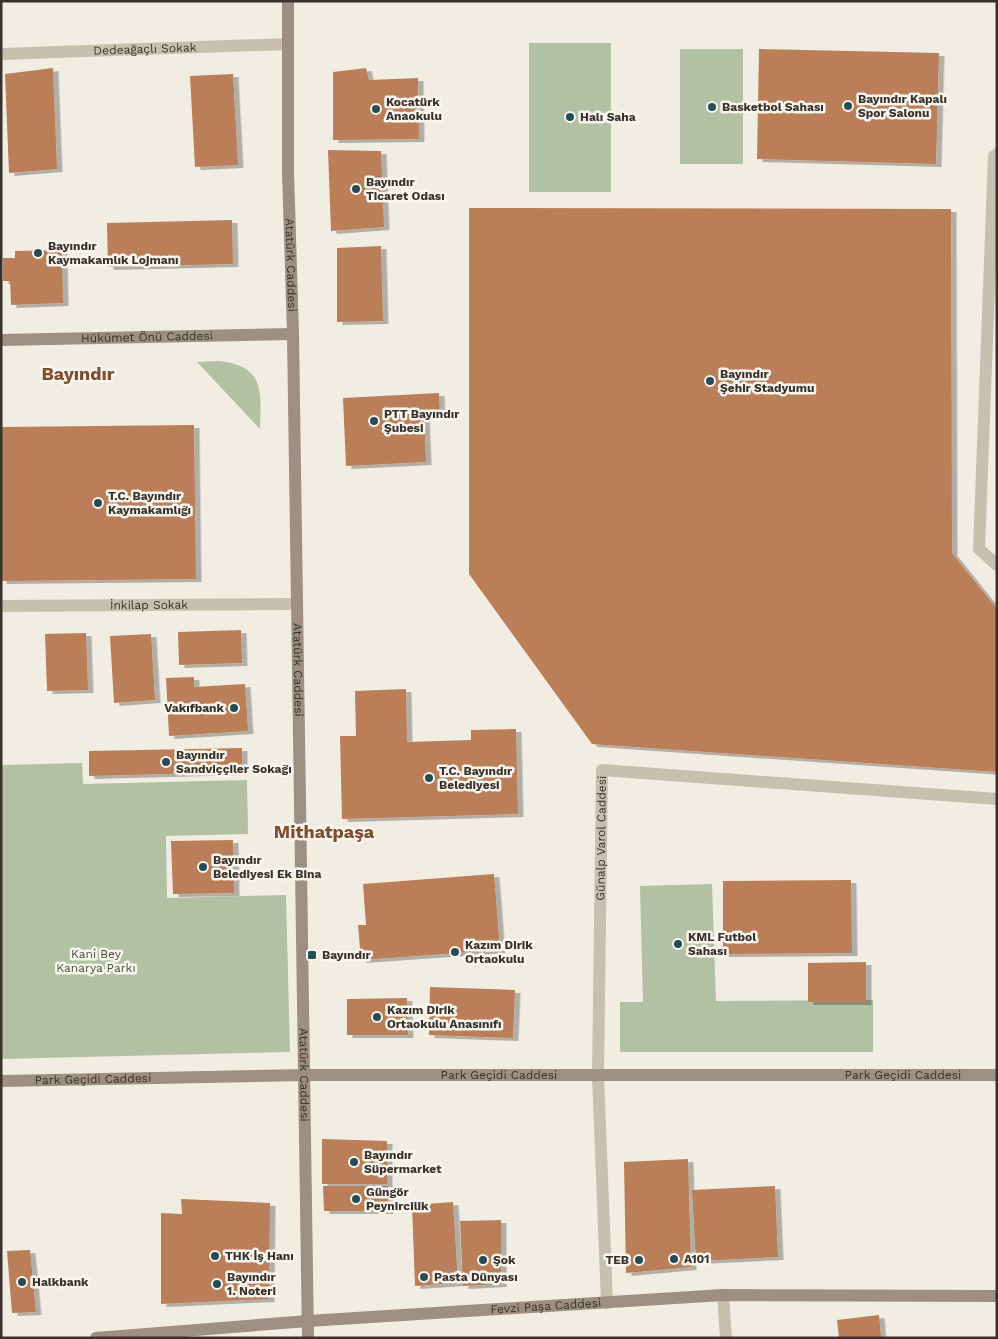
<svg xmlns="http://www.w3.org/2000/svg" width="998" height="1339" font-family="'Work Sans',sans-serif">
<defs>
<filter id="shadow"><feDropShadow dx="5.5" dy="3" stdDeviation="0" flood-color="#0004"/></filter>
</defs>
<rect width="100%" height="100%" fill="#f2ede3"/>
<!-- green -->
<g fill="#b2c0a4">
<rect x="529" y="43" width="82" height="149"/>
<rect x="680" y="49" width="63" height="115"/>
<path d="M219,361C265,366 261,391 260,429L197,362Z"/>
<path d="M82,763L83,784L247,780L248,834L166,836L167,898L286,895L290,1052L1,1059V765Z"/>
<path d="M712,884L716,1001L873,1000V1052H620V1002H643L640,886Z"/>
</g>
<!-- building -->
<g fill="#ba7e58" filter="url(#shadow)">
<path d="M759,49L939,53L936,164L757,159Z"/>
<path d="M53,68L57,169L9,173L5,74Z"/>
<path d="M366,68L369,80L418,78L419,139L333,140V72Z"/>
<path d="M233,74L238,165L195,167L190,76Z"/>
<path d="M328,150L381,151L384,227L331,231Z"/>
<path d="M469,208L951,209L952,553L997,609V772L592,744L469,574Z"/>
<path d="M232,220L233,264L108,267L107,223Z"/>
<path d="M381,246L383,321L337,322V248Z"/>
<path d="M62,250L63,303L11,305L10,281H3V258H15V251Z"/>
<path d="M439,393L440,414H424L426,462L346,466L343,398Z"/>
<path d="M194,425L196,579L1,581V427Z"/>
<path d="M241,630L242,663L179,665L178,632Z"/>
<path d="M86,633L88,690L47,691L45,634Z"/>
<path d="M151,634L155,700L114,703L110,636Z"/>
<path d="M194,677V687L245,684L248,731L169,736L166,678Z"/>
<path d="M406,689L407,742L471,740V730L516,729L518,814L342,819L340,736H356L355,691Z"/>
<path d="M242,748V772L89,776V751Z"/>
<path d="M233,840L234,893L173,894L171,841Z"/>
<path d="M494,874L500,950L361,960L358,925H366L363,884Z"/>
<path d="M851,880L852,953L723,954V881Z"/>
<path d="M866,962V1002H808V963Z"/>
<path d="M430,987L515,990L513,1038L429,1035Z"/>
<path d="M407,998L408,1035H347V999Z"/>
<path d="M322,1139L387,1141V1184H322Z"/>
<path d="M688,1159L691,1267L626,1273L624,1162Z"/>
<path d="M323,1186H388V1211H324Z"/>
<path d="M775,1186L778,1257L696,1261L692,1190Z"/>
<path d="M181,1199L270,1203L269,1299L161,1304V1213L182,1214Z"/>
<path d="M453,1202L458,1283L415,1286L412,1205Z"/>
<path d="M501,1220V1284L463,1286L460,1221Z"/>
<path d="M30,1250L36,1312L12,1313L7,1251Z"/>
<path d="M879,1315L881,1338H839L837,1320Z"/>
</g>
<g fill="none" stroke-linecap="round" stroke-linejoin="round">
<!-- lane -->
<path stroke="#c9bfaf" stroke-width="12" d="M997,154L994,156L979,549L997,565"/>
<!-- street -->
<g stroke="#c9bfaf" stroke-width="12">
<path id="s1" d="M1,54L288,44"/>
<path id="s2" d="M1,606L297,604"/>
<path d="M723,1295L726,1338"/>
<path id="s3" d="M607,1303L598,1076L602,770L997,799"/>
</g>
<!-- secondary -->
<g stroke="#9d8f81" stroke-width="12">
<path id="s4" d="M288,1V171L293,334L308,1338"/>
<path id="s5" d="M1,340L293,334"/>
<path id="s6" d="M1,1081L304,1075H997"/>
<path id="s7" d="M96,1338L308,1321L723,1295L997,1296"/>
</g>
</g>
<!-- markers -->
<g fill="#264c56" stroke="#f9f6ef" stroke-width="2">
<circle cx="848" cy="106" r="5"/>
<circle cx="712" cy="107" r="5"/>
<circle cx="376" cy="109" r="5"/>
<circle cx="570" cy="117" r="5"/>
<circle cx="356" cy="189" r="5"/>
<circle cx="38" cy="253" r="5"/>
<circle cx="710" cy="381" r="5"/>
<circle cx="374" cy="421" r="5"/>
<circle cx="98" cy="503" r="5"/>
<circle cx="234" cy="708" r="5"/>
<circle cx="166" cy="762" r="5"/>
<circle cx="429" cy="778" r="5"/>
<circle cx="203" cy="867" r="5"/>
<circle cx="678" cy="944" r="5"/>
<circle cx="455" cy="952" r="5"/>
<rect x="307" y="950" width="10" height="10" rx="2.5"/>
<circle cx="377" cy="1017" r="5"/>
<circle cx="354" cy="1162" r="5"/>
<circle cx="356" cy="1199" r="5"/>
<circle cx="215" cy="1256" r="5"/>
<circle cx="674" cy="1259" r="5"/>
<circle cx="483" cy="1260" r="5"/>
<circle cx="639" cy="1260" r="5"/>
<circle cx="424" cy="1277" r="5"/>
<circle cx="22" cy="1282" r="5"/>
<circle cx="217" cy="1284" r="5"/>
</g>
<g text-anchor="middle" stroke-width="5" stroke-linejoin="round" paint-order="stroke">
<!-- street labels -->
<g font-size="12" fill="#39322c" stroke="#f9f6ef">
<text dy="4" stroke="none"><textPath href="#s1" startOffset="144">Dedeağaçlı Sokak</textPath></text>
<text dy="4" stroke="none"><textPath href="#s4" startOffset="264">Atatürk Caddesi</textPath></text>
<text dy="4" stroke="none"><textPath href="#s5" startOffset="146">Hükümet Önü Caddesi</textPath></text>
<text dy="4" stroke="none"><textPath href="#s2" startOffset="148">İnkilap Sokak</textPath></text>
<text dy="4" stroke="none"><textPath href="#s4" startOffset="669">Atatürk Caddesi</textPath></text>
<text dy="4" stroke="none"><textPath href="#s3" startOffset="465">Günalp Varol Caddesi</textPath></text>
<text dy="4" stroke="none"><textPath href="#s4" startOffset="1074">Atatürk Caddesi</textPath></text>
<text dy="4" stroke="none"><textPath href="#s6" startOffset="498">Park Geçidi Caddesi</textPath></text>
<text dy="4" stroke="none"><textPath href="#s6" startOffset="902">Park Geçidi Caddesi</textPath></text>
<text dy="4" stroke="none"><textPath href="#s6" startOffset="92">Park Geçidi Caddesi</textPath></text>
<text dy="4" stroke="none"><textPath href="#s7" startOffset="451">Fevzi Paşa Caddesi</textPath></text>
</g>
<!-- poi labels -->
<g font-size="12" font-weight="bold" fill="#39322c" stroke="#f9f6ef" text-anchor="start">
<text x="858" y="103">Bayındır Kapalı<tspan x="858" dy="14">Spor Salonu</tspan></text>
<text x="386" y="106">Kocatürk<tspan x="386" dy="14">Anaokulu</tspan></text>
<text x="722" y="111">Basketbol Sahası</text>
<text x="580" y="121">Halı Saha</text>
<text x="366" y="186">Bayındır<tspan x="366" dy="14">Ticaret Odası</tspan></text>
<text x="48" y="250">Bayındır<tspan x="48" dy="14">Kaymakamlık Lojmanı</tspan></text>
<text x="720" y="378">Bayındır<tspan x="720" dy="14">Şehir Stadyumu</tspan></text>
<text x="384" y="418">PTT Bayındır<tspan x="384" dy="14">Şubesi</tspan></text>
<text x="108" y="500">T.C. Bayındır<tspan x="108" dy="14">Kaymakamlığı</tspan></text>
<text x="224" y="712" text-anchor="end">Vakıfbank</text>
<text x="176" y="759">Bayındır<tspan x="176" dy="14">Sandviççiler Sokağı</tspan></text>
<text x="439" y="775">T.C. Bayındır<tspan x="439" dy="14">Belediyesi</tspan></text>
<text x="213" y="864">Bayındır<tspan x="213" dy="14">Belediyesi Ek Bina</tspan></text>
<text x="688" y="941">KML Futbol<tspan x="688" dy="14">Sahası</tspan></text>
<text x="465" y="949">Kazım Dirik<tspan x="465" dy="14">Ortaokulu</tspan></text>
<text x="322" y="959">Bayındır</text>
<text x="387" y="1014">Kazım Dirik<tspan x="387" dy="14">Ortaokulu Anasınıfı</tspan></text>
<text x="364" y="1159">Bayındır<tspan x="364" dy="14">Süpermarket</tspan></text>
<text x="366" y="1196">Güngör<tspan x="366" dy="14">Peynircilik</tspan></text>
<text x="225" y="1260">THK İş Hanı</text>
<text x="684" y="1263">A101</text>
<text x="493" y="1264">Şok</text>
<text x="629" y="1264" text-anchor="end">TEB</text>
<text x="227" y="1281">Bayındır<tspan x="227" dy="14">1. Noteri</tspan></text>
<text x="434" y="1281">Pasta Dünyası</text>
<text x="32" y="1286">Halkbank</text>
</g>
<!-- park labels -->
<g font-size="12" fill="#435533" stroke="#f9f6ef">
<text x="96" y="958">Kani Bey<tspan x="96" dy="14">Kanarya Parkı</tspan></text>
</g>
<!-- district labels -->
<g font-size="18" font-weight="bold" fill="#804d2e" stroke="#f9f6ef">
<text x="78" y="380">Bayındır</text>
<text x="324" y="838">Mithatpaşa</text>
</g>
</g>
<!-- border -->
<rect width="998" height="1339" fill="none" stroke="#39322c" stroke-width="5"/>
</svg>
